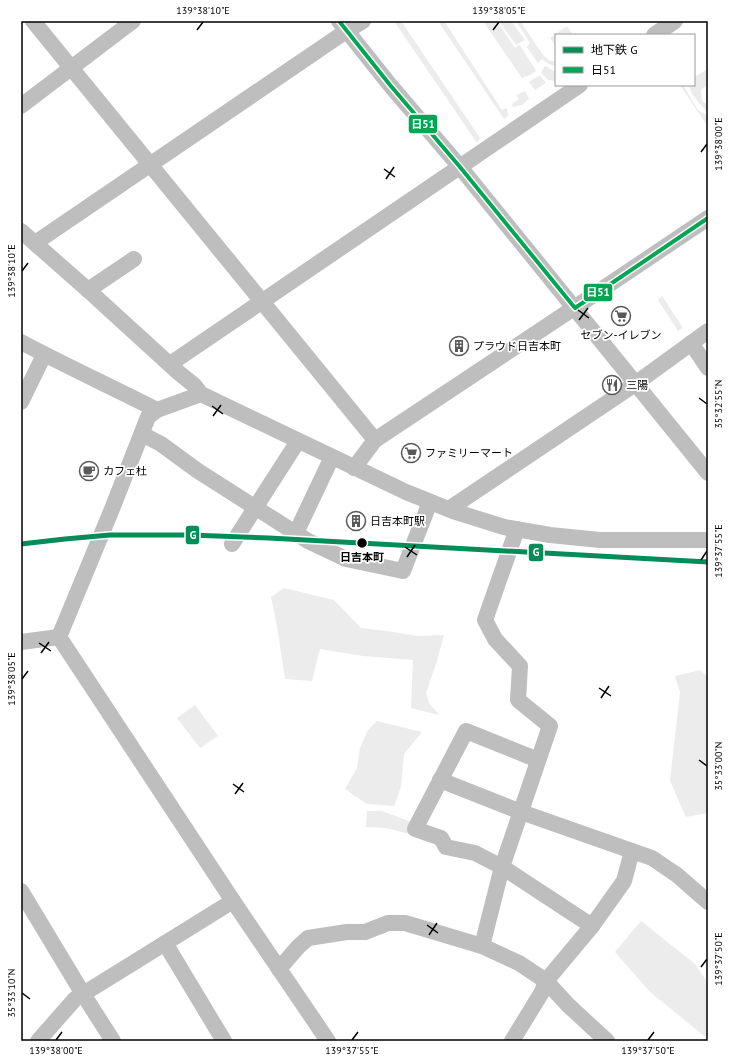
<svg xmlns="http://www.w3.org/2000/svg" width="729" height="1062" font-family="'PT Sans','Noto Sans JP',sans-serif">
<rect width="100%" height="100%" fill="#fff"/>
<!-- green -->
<g fill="#ececec">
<path d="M394,21H401L480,138L477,143Z"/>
<path d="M438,21H444L502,110L507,108L508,116L504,119Z"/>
<path d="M483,21H497L515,48L520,45L536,71L530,75L522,78Z"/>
<path d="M499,21H511L525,40L516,45Z"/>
<path d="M516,21H520L543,55L549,60L556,62V67L547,63L542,59L538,63L527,47L530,43Z"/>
<path d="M567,26L573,35H556V47L550,38Z"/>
<path d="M545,66L556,72V81L548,80L541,73Z"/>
<path d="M706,70L708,85L701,90L702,101L708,105V112C701,106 690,94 689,85H694V77Z"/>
<path d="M540,75L546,83L535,90L529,82Z"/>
<path d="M680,85H685L684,87L698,110L708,116V127Z"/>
<path d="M525,91L529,99L522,105L513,107L512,104L519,99L516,95Z"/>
<path d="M662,296L683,328L678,331L658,300Z"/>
<path d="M284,588L334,600L361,628L387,631L417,636L444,635L437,661L426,693L429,703L439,715L411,708L413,660L363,656L320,649L312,681L285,679L277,626L271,597Z"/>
<path d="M700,670L708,677V813L686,817L670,781L680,692L675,676Z"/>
<path d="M195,705L218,736L200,748L177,718Z"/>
<path d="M377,721L422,732L404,754L401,787L394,806L367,804L345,789L357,768L360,748L368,730Z"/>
<path d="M367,811H382L414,823L409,834L386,828L366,827Z"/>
<path d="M641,921L695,964L708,983V1039L650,992L615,952Z"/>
</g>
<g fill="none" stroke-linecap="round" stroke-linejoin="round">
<!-- minor -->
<g stroke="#bebebe" stroke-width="16">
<path d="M33,21L375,440"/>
<path d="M339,21L390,85L460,167L708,473"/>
<path d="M654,35L675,21"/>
<path d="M21,106L133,21"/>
<path d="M21,231L88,290L179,373L194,385L201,394L406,492L453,511L504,527L550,535L600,540H708"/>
<path d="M35,243L342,34L363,21"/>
<path d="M88,290L134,259"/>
<path d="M21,342C66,366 112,387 157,410"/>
<path d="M691,343L708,368"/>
<path d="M170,364L580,85"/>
<path d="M21,402L44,355"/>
<path d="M142,434L161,444L198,471L308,541L346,559L403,571L430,502"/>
<path d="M354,468L375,440L592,296L708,218"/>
<path d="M449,509L635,384L708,331"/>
<path d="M296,533L332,457"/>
<path d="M232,544L298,441"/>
<path d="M59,637L233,901L328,1041"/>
<path d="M59,637L112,509L148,417L157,410L201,394"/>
<path d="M21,642L59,637"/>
<path d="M538,760L466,731L415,829L441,838L446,847L475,853L502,867L592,926"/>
<path d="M440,780L521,812L632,851L624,881L592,926L546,981L542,992L512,1041"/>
<path d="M632,851L652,858L677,875L708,902"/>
<path d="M21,891L83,994L113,1041"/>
<path d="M165,943L224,1041"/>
<path d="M482,946L502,867L550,726L518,700L520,666L495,639L485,620L517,529"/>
<path d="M279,969L298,947L308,938L347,932H365L388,923H405L482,946L519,963L546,981L568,1005L607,1041"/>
<path d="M38,1041L75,999L233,901"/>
</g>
<!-- bus-1 casing -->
<g stroke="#fff" stroke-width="7">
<path id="bus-1" d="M339,21L390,85L460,167L575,308L708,218"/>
</g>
<!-- bus-1 -->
<use href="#bus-1" stroke="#00a651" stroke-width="4"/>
<!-- metro-1 casing -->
<g stroke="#fff" stroke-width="8">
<path id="metro-1" d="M21,544L65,539L110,535H190L269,538L708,562"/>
</g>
<!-- metro-1 -->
<use href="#metro-1" stroke="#048d58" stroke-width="5"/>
</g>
<!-- ticks -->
<path fill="none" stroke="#000" stroke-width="1.5" d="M197,30L203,22M493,30L499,22M701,152L707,144M384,169L395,177M386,179L394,167M22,271L28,263M578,310L589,318M579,320L588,308M699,398L707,404M212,406L223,414M213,416L221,405M405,547L417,555M407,557L415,545M701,560L707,551M39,643L51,651M41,653L49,642M22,679L28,671M599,688L611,696M601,698L609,686M699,760L707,766M233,784L244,792M235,794L243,783M427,925L438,933M429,935L437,923M701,967L707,959M22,993L30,999M56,1040L62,1032M352,1040L358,1032M648,1040L654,1032"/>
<!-- icons -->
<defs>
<g id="supermarket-ring" transform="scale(1)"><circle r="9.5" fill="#fff" stroke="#595959" stroke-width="1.5"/><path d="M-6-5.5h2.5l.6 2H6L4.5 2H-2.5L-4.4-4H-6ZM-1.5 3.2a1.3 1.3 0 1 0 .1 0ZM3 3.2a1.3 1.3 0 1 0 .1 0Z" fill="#595959"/></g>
<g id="building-ring" transform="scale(1)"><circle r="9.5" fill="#fff" stroke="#595959" stroke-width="1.5"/><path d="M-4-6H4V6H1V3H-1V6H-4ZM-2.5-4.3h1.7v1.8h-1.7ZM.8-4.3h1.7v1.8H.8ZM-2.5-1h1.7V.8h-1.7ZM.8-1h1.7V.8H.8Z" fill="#595959"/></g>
<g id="restaurant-ring" transform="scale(1)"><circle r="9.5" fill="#fff" stroke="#595959" stroke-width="1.5"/><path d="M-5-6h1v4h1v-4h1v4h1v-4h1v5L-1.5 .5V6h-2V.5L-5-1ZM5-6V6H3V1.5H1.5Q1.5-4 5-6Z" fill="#595959"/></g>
<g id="cafe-ring" transform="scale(1)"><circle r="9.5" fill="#fff" stroke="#595959" stroke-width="1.5"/><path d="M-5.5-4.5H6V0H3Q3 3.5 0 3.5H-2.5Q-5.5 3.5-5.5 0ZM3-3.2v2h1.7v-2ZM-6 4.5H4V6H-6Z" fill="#595959"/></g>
</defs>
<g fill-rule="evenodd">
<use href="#supermarket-ring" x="621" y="316"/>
<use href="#building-ring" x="459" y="346"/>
<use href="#restaurant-ring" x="612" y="385"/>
<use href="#supermarket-ring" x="411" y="453"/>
<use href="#cafe-ring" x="89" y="471"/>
<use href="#building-ring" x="356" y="521"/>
</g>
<!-- markers -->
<circle fill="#000" stroke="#fff" stroke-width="1.5" cx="362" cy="543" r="5.5"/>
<g text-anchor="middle" stroke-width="3.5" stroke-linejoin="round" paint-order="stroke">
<!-- poi labels -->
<g font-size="11" fill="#000" stroke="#fff" text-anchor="start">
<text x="621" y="339" text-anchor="middle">セブン-イレブン</text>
<text x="473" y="350">プラウド日吉本町</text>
<text x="626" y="389">三陽</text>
<text x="425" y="457">ファミリーマート</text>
<text x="103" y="475">カフェ杜</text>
<text x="370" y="525">日吉本町駅</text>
</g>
<!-- stop labels -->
<g font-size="11" font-weight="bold" fill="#000" stroke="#fff">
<text x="362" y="561">日吉本町</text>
</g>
</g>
<g stroke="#fff" stroke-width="1.5">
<rect x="408" y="114" width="30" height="20" rx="4" fill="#00a651"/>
<rect x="583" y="283" width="30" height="19" rx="4" fill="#00a651"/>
<rect x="185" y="525" width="15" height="20" rx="4" fill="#048d58"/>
<rect x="528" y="543" width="16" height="19" rx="4" fill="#048d58"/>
</g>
<g font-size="11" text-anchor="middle" font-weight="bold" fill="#fff">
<text x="423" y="128">日51</text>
<text x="598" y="296">日51</text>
<text x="193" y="539">G</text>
<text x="536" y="556">G</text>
</g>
<!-- border -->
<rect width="729" height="1062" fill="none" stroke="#ffffff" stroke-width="44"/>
<!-- legend -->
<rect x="555" y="34" width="140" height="52" fill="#ffffff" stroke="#999999"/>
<rect x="563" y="47" width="20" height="6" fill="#048d58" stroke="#999999"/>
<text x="591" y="54" font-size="12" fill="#000000">地下鉄 G</text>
<rect x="563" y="67" width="20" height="6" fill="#00a651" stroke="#999999"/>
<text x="591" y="74" font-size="12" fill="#000000">日51</text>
<rect x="22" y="22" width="685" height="1018" fill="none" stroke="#000" stroke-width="1.5"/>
<g font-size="10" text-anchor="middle" fill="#000">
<text x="203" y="14">139°38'10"E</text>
<text x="499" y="14">139°38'05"E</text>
<text transform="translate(718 144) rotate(-90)" y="4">139°38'00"E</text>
<text transform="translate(11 271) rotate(-90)" y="4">139°38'10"E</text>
<text transform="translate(718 404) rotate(-90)" y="4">35°32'55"N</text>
<text transform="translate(718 551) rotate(-90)" y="4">139°37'55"E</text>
<text transform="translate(11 679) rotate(-90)" y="4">139°38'05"E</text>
<text transform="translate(718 766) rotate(-90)" y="4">35°33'00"N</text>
<text transform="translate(718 959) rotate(-90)" y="4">139°37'50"E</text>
<text transform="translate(11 993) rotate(-90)" y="4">35°33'10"N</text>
<text x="56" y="1054">139°38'00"E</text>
<text x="352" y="1054">139°37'55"E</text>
<text x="648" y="1054">139°37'50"E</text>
</g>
</svg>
